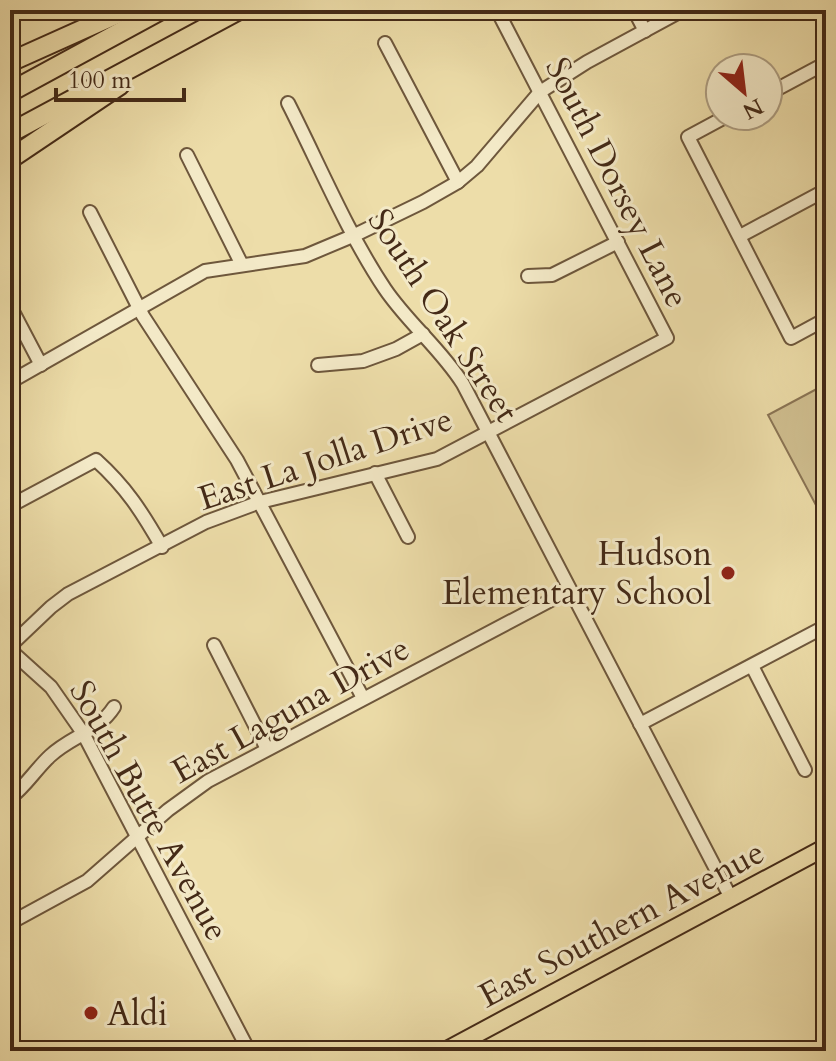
<svg xmlns="http://www.w3.org/2000/svg" width="836" height="1061" font-family="Cardo,serif">
<rect width="100%" height="100%" fill="#eddda9"/>
<filter id="stains"><feTurbulence type="fractalNoise" baseFrequency=".0025" numOctaves="4"/><feColorMatrix values="0 0 0 0 .2 0 0 0 0 .09 0 0 0 0 .02 0 0 0 .5 -.17"/></filter>
<radialGradient id="worn" r=".72"><stop offset=".6" stop-color="#630" stop-opacity="0"/><stop offset="1" stop-color="#630" stop-opacity=".3"/></radialGradient>
<!-- green -->
<path fill="#d0bf90" stroke="#8a7454" stroke-width="2" d="M826,384V524L768,415Z"/>
<g fill="none" stroke-linecap="round" stroke-linejoin="round">
<!-- minor casing -->
<g stroke="#6e573c" stroke-width="16">
<g id="minor">
<path d="M634,10L645,31"/>
<path d="M385,43L458,182"/>
<path d="M768,94L826,63"/>
<path d="M288,103C318,162 348,234 385,289C408,323 441,349 463,384L731,898"/>
<path d="M727,116L688,137L791,338L826,319"/>
<path d="M187,155L242,265"/>
<path d="M90,212L143,316L237,460L363,698"/>
<path d="M740,236L826,190"/>
<path d="M528,276L552,275L618,242"/>
<path d="M10,306L41,365"/>
<path d="M318,365L363,361L396,349L423,334"/>
<path d="M10,382L205,271L305,256L355,235L423,202L458,182L477,166L540,92L587,62L683,10"/>
<path d="M375,473L408,537"/>
<path d="M10,506L96,460C126,487 142,512 162,547"/>
<path d="M214,645L267,749"/>
<path d="M10,646L51,607L68,594L206,522L260,502L437,459L667,338L497,10"/>
<path d="M10,650L51,687L83,733L249,1051"/>
<path d="M752,666L805,770"/>
<path d="M640,724L826,626"/>
<path d="M10,798C26,786 35,770 50,756C71,736 98,732 114,707"/>
<path d="M10,923L87,881L168,810L208,781L570,590"/>
</g>
</g>
<!-- major casing -->
<g stroke="#442a17" stroke-width="20">
<path id="major" d="M445,1051L826,847"/>
</g>
<!-- highway casing -->
<g stroke="#442a17" stroke-width="22">
<g id="highway">
<path d="M10,62L126,10"/>
<path d="M10,92L161,10"/>
<path d="M10,133L239,10"/>
<path d="M10,159L120,85"/>
</g>
</g>
<!-- minor -->
<use href="#minor" stroke="#f3e9c7" stroke-width="12"/>
<!-- major -->
<use href="#major" stroke="#eddda9" stroke-width="16"/>
<!-- highway -->
<use href="#highway" stroke="#eddda9" stroke-width="18"/>
</g>
<!-- markers -->
<g fill="#8f2418" stroke="#f3e9c7" stroke-width="3">
<circle cx="728" cy="573" r="8"/>
<circle cx="91" cy="1013" r="8"/>
</g>
<g text-anchor="middle" stroke-width="6" stroke-linejoin="round" paint-order="stroke">
<!-- street labels -->
<g font-size="34" fill="#442a17" stroke="#f3e9c7">
<text transform="translate(618 182) rotate(63)" y="12">South Dorsey Lane</text>
<text transform="translate(444 315) rotate(57)" y="12">South Oak Street</text>
<text transform="translate(325 458) rotate(-18)" y="12">East La Jolla Drive</text>
<text transform="translate(290 709) rotate(-29)" y="12">East Laguna Drive</text>
<text transform="translate(150 810) rotate(61)" y="12">South Butte Avenue</text>
<text transform="translate(621 923) rotate(-28)" y="12">East Southern Avenue</text>
</g>
<!-- poi labels -->
<g font-size="34" fill="#442a17" stroke="#f3e9c7" text-anchor="end">
<text x="712" y="565">Hudson<tspan x="712" dy="39">Elementary School</tspan></text>
<text x="107" y="1025" text-anchor="start">Aldi</text>
</g>
</g>
<!-- margin -->
<rect width="836" height="1061" fill="none" stroke="#eddda9" stroke-width="40"/>
<rect x="12" y="12" width="812" height="1037" fill="none" stroke="#442a17" stroke-width="4"/>
<rect x="20" y="20" width="796" height="1021" fill="none" stroke="#442a17" stroke-width="2"/>
<!-- north arrow -->
<g transform="translate(744 92) rotate(152)"><circle r="38" fill="#f3e9c7" stroke="#ad9d81" stroke-width="2"/>
<path d="M0-6L14 30L0 20L-14 30Z" fill="#8f2418"/>
<text y="-12" font-size="22" font-weight="bold" text-anchor="middle" fill="#442a17">N</text>
</g>
<!-- scale -->
<path d="M56 88v12h128v-12" fill="none" stroke="#442a17" stroke-width="4"/>
<text x="68" y="88" font-size="24" fill="#442a17" stroke="#f3e9c7" stroke-width="6" paint-order="stroke">100 m</text>
<rect width="100%" height="100%" filter="url(#stains)"/>
<rect width="100%" height="100%" fill="url(#worn)"/>
</svg>
